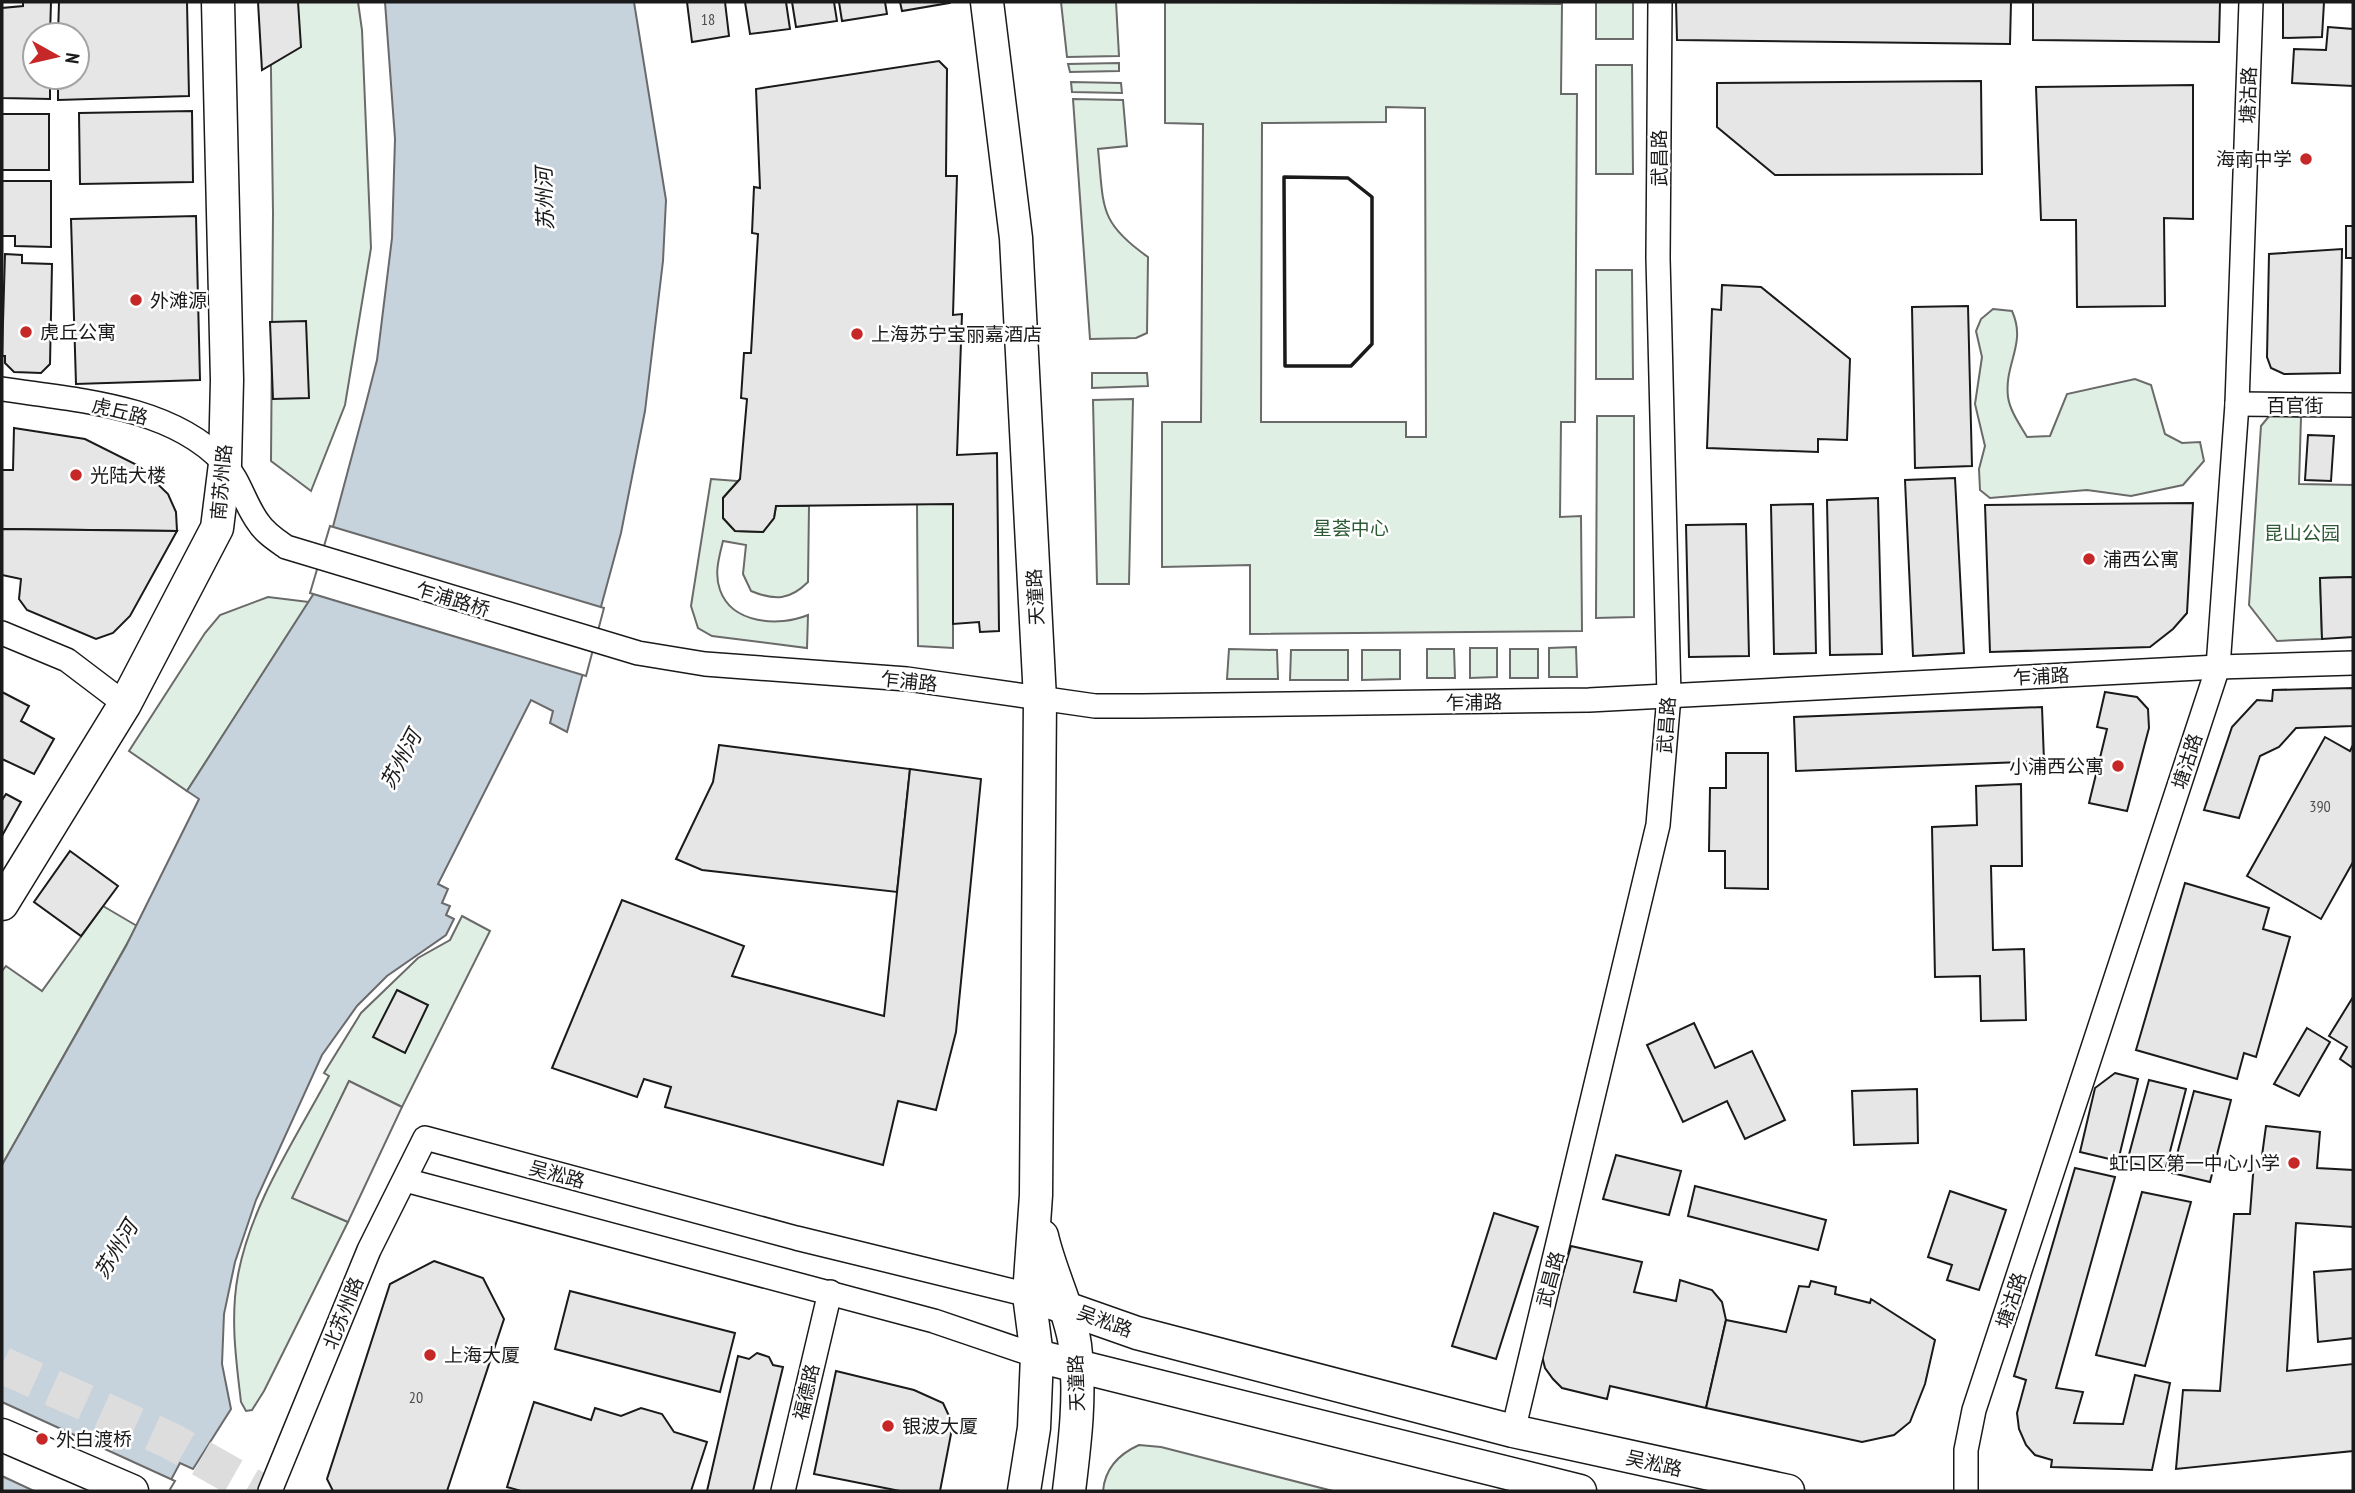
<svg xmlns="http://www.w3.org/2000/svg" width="2355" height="1493" font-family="'PT Sans Narrow','Noto Sans SC',sans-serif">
<rect width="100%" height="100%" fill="#fff"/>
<!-- green -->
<g fill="#e0efe3" stroke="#6a6a6a" stroke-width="2" fill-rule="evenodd">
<path d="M270,2H358L362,30L371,248L345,405L311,491L271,461L273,213Z"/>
<path d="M1061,2H1116L1119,56L1067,57Z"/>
<path d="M1165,2L1562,4L1561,94H1577L1575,422H1561L1560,517L1581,516L1582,631L1250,634V565L1162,567V422H1201L1203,124L1165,123ZM1386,107L1425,108L1426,437H1406V422H1261L1262,123L1386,122Z"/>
<rect x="1596" y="2" width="37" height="37"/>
<path d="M1119,63V71L1070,72L1068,64Z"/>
<path d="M1596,65H1632L1633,174H1596Z"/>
<path d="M1071,82L1121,83L1122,93L1072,92Z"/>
<path d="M1073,99L1123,100L1127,146L1098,149C1104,207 1098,222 1148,257L1147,333L1136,338L1090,339Z"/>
<path d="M1596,270H1632L1633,379H1596Z"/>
<path d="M1993,309L2012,311C2027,344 2004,363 2008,397C2010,411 2020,425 2027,437L2050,436L2067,394L2135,379L2151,385L2165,434L2182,443L2200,442L2204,461L2183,485L2131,496L2087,490L1990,498L1980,490L1979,469L1985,446L1975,404L1982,357L1976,331L1981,319Z"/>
<path d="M1092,373H1147L1148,386L1092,388Z"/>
<path d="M1133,399L1129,584H1097L1093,400Z"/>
<path d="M2270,415L2301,417L2299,484L2353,485V577L2320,578L2322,639L2277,641L2249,605L2261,426Z"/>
<path d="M1597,416H1634V617L1596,618Z"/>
<path d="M711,479L738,481L723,498V518L735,531L763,532L774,518L776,506H809L808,582C790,600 775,601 751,591L743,574L746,545L723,541C719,557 714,574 720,590C732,624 779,627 808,615L807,648L712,636L698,628L691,606Z"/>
<path d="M917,504H953V648L918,646Z"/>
<path d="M268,597L309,602L187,791L129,751L205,633L220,615Z"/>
<path d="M1576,647L1577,677H1549V648Z"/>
<path d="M1470,648H1497V677L1470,678Z"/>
<path d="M1229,649L1277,650L1278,679H1227Z"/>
<path d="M1427,649H1454L1455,678H1427Z"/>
<rect x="1510" y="649" width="28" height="29"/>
<path d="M1291,650H1348V680H1290Z"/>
<path d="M1362,650H1400V679L1362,680Z"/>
<path d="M103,906L137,926L2,1165V971L6,966L42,991Z"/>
<path d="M462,916L490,931L402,1107L349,1081L293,1198L348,1222L264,1391L252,1410L246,1411L241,1402C236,1360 230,1317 238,1275C251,1204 296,1138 329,1076L324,1073L361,1013L418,958L450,940Z"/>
<path d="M1139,1445L1161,1447L1333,1491H1103C1105,1468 1119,1454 1139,1445Z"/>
</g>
<!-- parking -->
<path fill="#ededed" stroke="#6a6a6a" stroke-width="2" d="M349,1081L402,1107L348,1222L292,1198Z"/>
<!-- water -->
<path fill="#c6d2dc" stroke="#6a6a6a" stroke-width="2" d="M385,2H634L666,200L663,261L645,411L621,533L567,732L550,723L553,711L531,700L438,884L448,889L442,903L450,906L446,915L454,919L446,935L387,976L357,1006L322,1055L256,1200L235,1262L224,1314L222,1364L231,1409L193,1469L180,1463L165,1491H2V1165L126,946L199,799L187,791L316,590L365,407L377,360L392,238L395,139Z"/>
<!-- pier -->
<g fill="#fff" stroke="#6a6a6a" stroke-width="2">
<path d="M330,526L604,608L586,676L310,593Z"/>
<path d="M2,1402L175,1481L169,1491H34L2,1476Z"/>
</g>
<!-- building -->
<g fill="#e6e6e6" stroke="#1a1a1a" stroke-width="2">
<path d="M23,2H51L50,35H35V77H50V99L2,98V8L23,6Z"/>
<path d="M59,2H187L189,96L58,100V77H77V35H58Z"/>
<path d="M258,2H298L301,47L262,70Z"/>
<path d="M687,2H725L729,36L692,42Z"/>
<path d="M745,2H786L790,29L750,34Z"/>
<path d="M792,2H834L837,21L796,27Z"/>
<path d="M839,2H885L887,14L842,21Z"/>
<path d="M900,2H948L949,3L902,11Z"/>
<path d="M1676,2H2011L2010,44L1677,40Z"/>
<path d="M2033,2H2220L2219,42L2033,40Z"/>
<path d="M2283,2H2324L2322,37L2283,38Z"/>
<path d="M2328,27L2353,29V86L2292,83L2294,49L2326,50Z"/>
<path d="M939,61L947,69L946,176H957L953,315L962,314L957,455L997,453L999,631L980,632L979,622L953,624V504L776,506L774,518L763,532L735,531L723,518V498L740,479L747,399L741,398L744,353H751L758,234L752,233L754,187L760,188L756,89Z"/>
<path d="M1981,81L1982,174L1775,175L1717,127V83Z"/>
<path d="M2193,85V219L2164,218L2165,306L2077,307L2076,220H2041L2036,87Z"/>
<path d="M192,111L193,182L80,184L79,113Z"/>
<rect x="2" y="114" width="47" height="56"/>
<path d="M2,181H51V247L15,246V236H2Z"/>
<path d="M196,216L200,380L76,384L71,219Z"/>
<rect x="2346" y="226" width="7" height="32"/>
<path d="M2342,249L2340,373L2284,374L2271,368L2267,357L2269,254Z"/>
<path d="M5,254L22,255V263L52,264L50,364L41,373L14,372L5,363V356H2Z"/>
<path d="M1722,285L1761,287L1850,359L1847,440L1818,439V452L1707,448L1712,309L1721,310Z"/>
<path d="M1968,306L1972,466L1915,468L1912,307Z"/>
<path d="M306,321L309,398L273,399L270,322Z"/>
<path d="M14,428L85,439L139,466L168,494L176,512L177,531L2,529V470H13Z"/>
<path d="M2308,435L2334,436L2331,481L2305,480Z"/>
<path d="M1955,478L1964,653L1913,656L1905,480Z"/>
<path d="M1878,498L1882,654L1830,655L1827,500Z"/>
<path d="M2193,503L2187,613L2173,629L2150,647L1990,652L1985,505Z"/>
<path d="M1813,504L1816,653L1774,654L1771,505Z"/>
<path d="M1746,524L1749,656L1689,657L1686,525Z"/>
<path d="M2,529L177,531L130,616L113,633L96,639L27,610L19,599L21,579L2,575Z"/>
<path d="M2353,577V637L2322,639L2320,578Z"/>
<path d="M2353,688V726L2296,728L2279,747L2260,756L2239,818L2204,810L2232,727L2257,700L2272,701L2273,690Z"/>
<path d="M2,692L29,706L21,721L54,739L34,774L2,759Z"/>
<path d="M2105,692L2137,697L2148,709L2149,728L2127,811L2089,803L2107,729L2097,727Z"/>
<path d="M2042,707L2044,761L1796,771L1794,717Z"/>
<path d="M2325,737L2350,751L2353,745V862L2321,919L2247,876Z"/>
<path d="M719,745L910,769L897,892L702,870L676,859L713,782Z"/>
<path d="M1726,753H1768V889L1725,888V851H1709L1710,788H1726Z"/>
<path d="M910,769L981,779L956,1032L936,1110L898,1101L883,1165L665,1107L671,1087L644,1079L637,1097L552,1068L622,900L744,946L732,976L884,1016Z"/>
<path d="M2021,784L2022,866H1991L1993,950L2024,949L2026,1020L1981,1021L1980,976L1935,977L1932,827L1977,825L1976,786Z"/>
<path d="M6,794L21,802L2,836V800Z"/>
<path d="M70,851L118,886L81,936L34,902Z"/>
<path d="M2185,883L2269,908L2263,929L2290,937L2256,1057L2244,1053L2237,1079L2136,1050Z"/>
<path d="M397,990L428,1005L405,1053L373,1037Z"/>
<path d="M2353,997V1068L2340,1059L2347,1047L2329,1036Z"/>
<path d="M1694,1023L1715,1068L1752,1051L1785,1120L1745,1139L1727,1101L1683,1122L1647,1045Z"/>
<path d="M2307,1028L2330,1042L2299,1096L2274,1084Z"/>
<path d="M2115,1073L2138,1079L2118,1161L2080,1152L2095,1088Z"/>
<path d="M2149,1080L2186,1089L2165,1171L2127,1162Z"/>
<path d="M1917,1089L1918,1143L1854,1145L1852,1091Z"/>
<path d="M2194,1091L2231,1100L2210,1182L2172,1173Z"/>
<path d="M2266,1126L2320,1132L2317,1168L2353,1170V1227L2296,1223L2287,1371L2353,1364V1451L2176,1469L2183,1390L2220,1391L2234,1214H2250L2254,1162L2261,1163Z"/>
<path d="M1616,1155L1681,1171L1669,1215L1603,1199Z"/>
<path d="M2075,1168L2115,1177L2056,1388L2083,1392L2074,1423L2123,1424L2135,1375L2170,1383L2152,1470L2051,1467L2052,1460L2035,1455L2026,1445L2019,1429L2017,1413L2026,1380L2014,1376Z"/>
<path d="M1695,1186L1826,1220L1818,1250L1688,1216Z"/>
<path d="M1950,1191L2006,1210L1979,1290L1947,1280L1952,1265L1928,1257Z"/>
<path d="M2142,1192L2191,1202L2145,1366L2096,1355Z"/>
<path d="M1494,1213L1538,1227L1496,1359L1452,1346Z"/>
<path d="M1571,1246L1642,1262L1634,1292L1676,1301L1680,1280L1712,1290L1722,1302L1726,1320L1706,1408L1610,1386L1607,1399L1562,1388L1553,1379L1545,1368L1542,1356L1545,1335Z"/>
<path d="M434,1261L483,1278L504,1319L447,1491H333L327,1479L390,1284Z"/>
<path d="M2353,1269V1338L2318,1342L2314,1272Z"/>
<path d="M1811,1281L1836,1287L1835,1294L1870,1303L1871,1299L1935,1340L1925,1384L1910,1422L1894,1435L1862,1442L1706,1408L1726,1320L1786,1332L1799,1286L1809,1287Z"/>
<path d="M570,1291L735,1333L720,1392L555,1349Z"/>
<path d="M757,1353L769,1357L773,1365L783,1367L753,1491H707L738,1356L749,1359Z"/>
<path d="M836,1371L914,1390L943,1403L950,1418L951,1434L940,1491H900L814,1474Z"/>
<path d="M534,1402L591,1420L595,1408L621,1416L641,1408L662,1414L674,1432L707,1442L691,1491H521L507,1487Z"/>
</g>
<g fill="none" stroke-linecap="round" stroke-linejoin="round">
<!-- primary-tunnel -->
<path stroke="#ddd" stroke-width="37" stroke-dasharray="37 18" stroke-linecap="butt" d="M2,1365L171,1441L259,1491"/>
<!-- street casing -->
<g stroke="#1a1a1a" stroke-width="26">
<g id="street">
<path d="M2,389C74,400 170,405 223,462C240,480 244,503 258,522C265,533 276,540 286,547L638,653L705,664L907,679L1095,706H1142L1589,700L2218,667L2353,663"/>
<path d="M2237,404L2353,405"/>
<path d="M2,633L67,660L125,704"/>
<path d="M405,1180L934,1321L1037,1356"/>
<path d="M1513,1431L1658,825L1669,696L1658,258L1660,2"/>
<path d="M270,1491L369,1250L425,1138L796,1238L1029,1295"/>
<path d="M783,1491L830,1292"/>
<path d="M1966,1491V1450L1974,1410L2218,667L2237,404L2251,2"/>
</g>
</g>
<!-- secondary casing -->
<g stroke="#1a1a1a" stroke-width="35">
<g id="secondary">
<path d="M987,2L1016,238L1040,699L1036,1195L1029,1295L1037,1356L1034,1428L1024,1491"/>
<path d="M2,904L125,704L217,528L225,464L227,380L218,2"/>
<path d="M1042,1236C1050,1272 1070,1310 1075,1345C1081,1395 1075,1442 1069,1491"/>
<path d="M1029,1295L1137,1333L1513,1431L1788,1491"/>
<path d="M1037,1356L1580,1491"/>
<path d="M2,1435L132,1491"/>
</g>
</g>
<!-- street -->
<use href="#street" stroke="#fff" stroke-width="23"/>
<!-- secondary -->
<use href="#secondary" stroke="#fff" stroke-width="32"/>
<!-- wall -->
<path stroke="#1a1a1a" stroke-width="3.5" d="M1284,177L1348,178L1372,197V344L1351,366H1285Z"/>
</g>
<!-- markers -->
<g fill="#c62828" stroke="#fff" stroke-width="2.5">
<circle cx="2306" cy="159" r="7"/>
<circle cx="136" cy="300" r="7"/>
<circle cx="26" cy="332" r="7"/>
<circle cx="857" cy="334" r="7"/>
<circle cx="76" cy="475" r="7"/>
<circle cx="2089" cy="559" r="7"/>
<circle cx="2118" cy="766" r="7"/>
<circle cx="2294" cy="1163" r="7"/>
<circle cx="430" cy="1355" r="7"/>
<circle cx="888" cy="1426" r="7"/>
<circle cx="42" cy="1439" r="7"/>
</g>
<g text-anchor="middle" stroke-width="5" stroke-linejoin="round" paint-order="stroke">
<!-- number labels -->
<g font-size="16" fill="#4d4d4d">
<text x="708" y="25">18</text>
<text x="2320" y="812">390</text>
<text x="416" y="1403">20</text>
</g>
<!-- street labels -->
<g font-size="19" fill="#1a1a1a" stroke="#fff">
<text transform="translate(2248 95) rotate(-88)" y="7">塘沽路</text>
<text transform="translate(1659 158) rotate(-90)" y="7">武昌路</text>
<text x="2295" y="412">百官街</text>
<text transform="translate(120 411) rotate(14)" y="7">虎丘路</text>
<text transform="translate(221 482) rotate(-85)" y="7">南苏州路</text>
<text transform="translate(1035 597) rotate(-93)" y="7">天潼路</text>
<text transform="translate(453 599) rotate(17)" y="7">乍浦路桥</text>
<text transform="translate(2041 676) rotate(-3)" y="7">乍浦路</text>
<text transform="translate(909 681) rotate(6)" y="7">乍浦路</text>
<text transform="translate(1474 702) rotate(-1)" y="7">乍浦路</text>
<text transform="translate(1666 725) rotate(-86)" y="7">武昌路</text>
<text transform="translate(2187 761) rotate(-72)" y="7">塘沽路</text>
<text transform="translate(557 1174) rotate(15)" y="7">吴淞路</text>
<text transform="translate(1550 1279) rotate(-75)" y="7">武昌路</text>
<text transform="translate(2011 1300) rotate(-72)" y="7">塘沽路</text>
<text transform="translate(343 1313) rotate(-68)" y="7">北苏州路</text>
<text transform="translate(1105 1321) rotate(20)" y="7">吴淞路</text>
<text transform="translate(1076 1383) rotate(-92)" y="7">天潼路</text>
<text transform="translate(806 1392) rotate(-77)" y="7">福德路</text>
<text transform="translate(1654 1463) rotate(13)" y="7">吴淞路</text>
</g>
<!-- poi labels -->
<g font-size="19" fill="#1a1a1a" stroke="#fff" text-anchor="start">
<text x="2292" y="166" text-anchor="end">海南中学</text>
<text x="150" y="307">外滩源</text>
<text x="40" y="339">虎丘公寓</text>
<text x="871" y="341">上海苏宁宝丽嘉酒店</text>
<text x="90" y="482">光陆大楼</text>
<text x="2103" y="566">浦西公寓</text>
<text x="2104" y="773" text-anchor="end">小浦西公寓</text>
<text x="2280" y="1170" text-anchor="end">虹口区第一中心小学</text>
<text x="444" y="1362">上海大厦</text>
<text x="902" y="1433">银波大厦</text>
<text x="56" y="1446">外白渡桥</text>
</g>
<!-- park labels -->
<g font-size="19" fill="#2b5a34" stroke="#fff">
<text x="1351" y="535">星荟中心</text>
<text x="2302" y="540">昆山公园</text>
</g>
<!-- water labels -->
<g font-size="21" font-style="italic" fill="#1a1a1a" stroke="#fff">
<text transform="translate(545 199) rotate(-92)" y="7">苏州河</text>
<text transform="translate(401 760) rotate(-62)" y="7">苏州河</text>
<text transform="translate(116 1250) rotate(-59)" y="7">苏州河</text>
</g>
</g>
<!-- border -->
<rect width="2355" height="1493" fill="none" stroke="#1a1a1a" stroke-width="7"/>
<!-- north arrow -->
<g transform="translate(56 56) rotate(98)"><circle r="33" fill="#ffffff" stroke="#a3a3a3" stroke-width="2"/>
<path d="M0-5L12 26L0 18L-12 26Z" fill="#c62828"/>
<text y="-10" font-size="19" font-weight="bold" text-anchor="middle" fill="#1a1a1a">N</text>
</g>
</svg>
